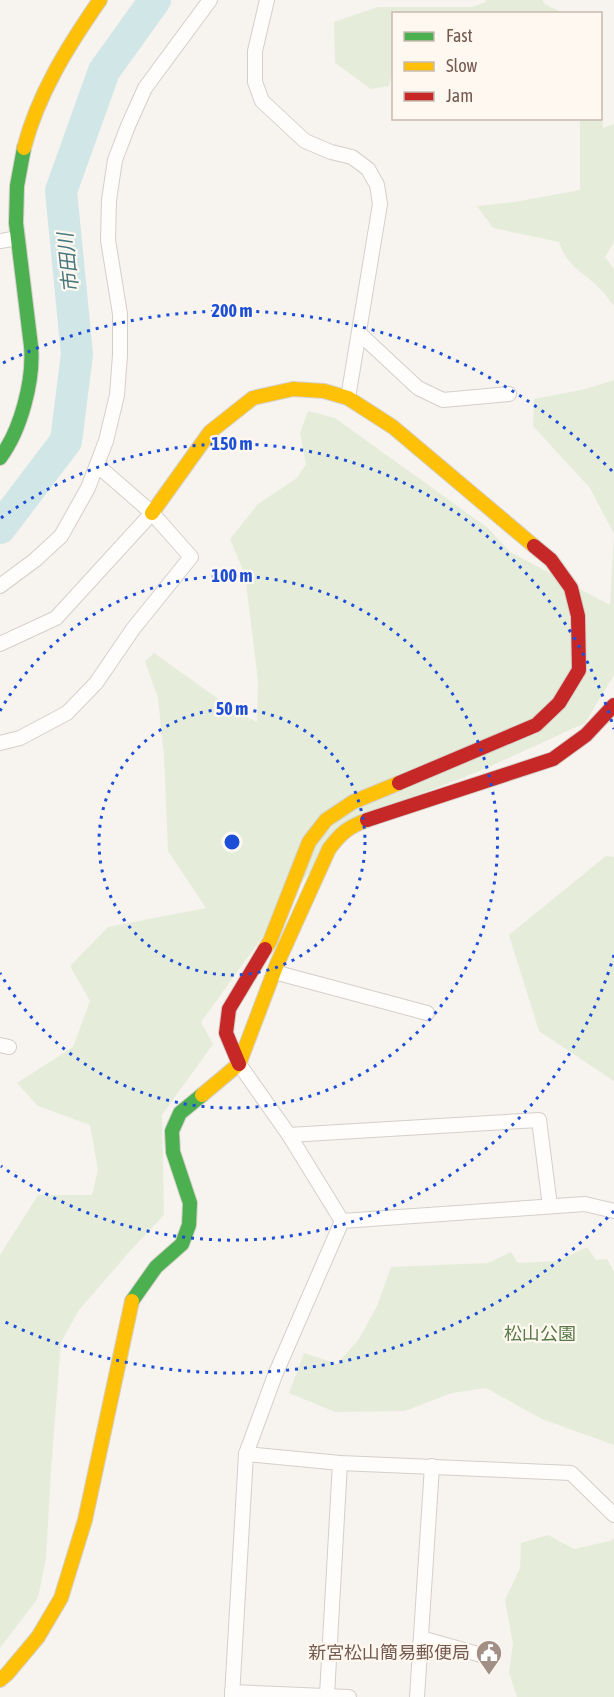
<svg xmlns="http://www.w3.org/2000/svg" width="614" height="1697" font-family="'Asap Condensed','Noto Sans JP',sans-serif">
<rect width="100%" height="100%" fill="#f7f3ee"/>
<!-- green -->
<g fill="#e5edda">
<path d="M486,0H542L545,4L563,13L394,14L393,70L389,86L371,89L335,63L334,22L378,7H472L486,2Z"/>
<path d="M601,106L603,128L614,124V242L605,257L614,269V306C610,301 606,295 602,291C584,271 569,270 559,242L493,228L477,206L515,202L580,190V119L600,118Z"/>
<path d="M614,380V675L585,723L482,770L344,824L201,1022L213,1044L162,1115L164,1215L130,1251L79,1310L61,1342L51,1470L46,1558L38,1598L0,1648V1255L38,1195H92L98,1170L90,1125L38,1106L17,1083L73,1047L90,1001L70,966L108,927L206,908L168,851L164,756L158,698L145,661L154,653L238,713L257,722L258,681L245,575L230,539L258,504L297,478L306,464L300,433L308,411L335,418L488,528L510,552L610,605L614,534L590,488L533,426L534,399L586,389Z"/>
<path d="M606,856L614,857V1081L539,1031L509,935Z"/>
<path d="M587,1247L596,1260L607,1259L614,1272V1445L542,1419L486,1388L452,1393L405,1411L335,1412L289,1393L304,1353L337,1364L359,1339L377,1306L391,1267L488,1263L511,1252L518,1263L558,1261Z"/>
<path d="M548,1535L574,1549L610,1541L614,1538V1697H517L509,1672L513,1644L505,1600L520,1568L521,1543Z"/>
</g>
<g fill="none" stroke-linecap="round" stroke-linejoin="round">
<!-- river -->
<path stroke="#d0e6e7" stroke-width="32" d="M0,528L66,441L77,354L61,191L104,71L155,0"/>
<!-- street casing -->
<g stroke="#d5cfc9" stroke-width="16">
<g id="street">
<path d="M267,0L255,51V82L262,101L305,141L331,152L352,157L368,169L377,185L380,204L348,398"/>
<path d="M0,241L18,238"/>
<path d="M359,333L418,388L443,400L509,394"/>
<path d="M0,586L35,560L61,536L88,488L106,441L117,395L120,355V314L108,240L109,200L115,160L128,126L145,88L210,0"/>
<path d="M0,644L56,618L152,513"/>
<path d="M0,743L20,738L67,713L96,683L133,629L191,557L152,513L97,465"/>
<path d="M274,972L427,1013"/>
<path d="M0,1045L9,1047"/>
<path d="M239,1064L289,1135L342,1221"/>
<path d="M289,1135L539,1120L550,1206"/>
<path d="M342,1221L585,1204L614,1211"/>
<path d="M246,1454L340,1463L571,1473L614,1515"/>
<path d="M421,1638L492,1658"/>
<path d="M232,1692L349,1697"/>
<path d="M327,1695L340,1463"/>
<path d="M232,1697L246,1454L275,1375L342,1221"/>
<path d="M417,1697L432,1466"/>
</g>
</g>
<!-- fast casing -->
<g stroke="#d5cfc9" stroke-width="16">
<g id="fast">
<path d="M0,458C21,430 34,380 31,346L16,223L17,186L24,148"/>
<path d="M132,1301L156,1267L182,1244L189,1225L190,1203L173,1152L172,1131L180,1113L202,1095"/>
</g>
</g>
<!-- slow casing -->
<g stroke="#d5cfc9" stroke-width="16">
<g id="slow">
<path d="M24,148C38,94 68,46 100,0"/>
<path d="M152,513L210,432L253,398L293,389L324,391L348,398L393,427L534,546"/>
<path d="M265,949L270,941L309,842L326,820L353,802L399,783"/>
<path d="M202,1095L239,1064L277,964L329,849C341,833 348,827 367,820"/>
<path d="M0,1680L7,1674L38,1637L61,1598L85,1520L132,1301"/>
</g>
</g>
<!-- jam casing -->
<g stroke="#d5cfc9" stroke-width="16">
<g id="jam">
<path d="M399,783L536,725L559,703L579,670L578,616L571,588L551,560L534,546"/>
<path d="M367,820L553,759L586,735L614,705"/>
<path d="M239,1064L226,1033L229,1009L265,949"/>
</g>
</g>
<!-- street -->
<use href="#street" stroke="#fefdfc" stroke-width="14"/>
<!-- fast -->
<use href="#fast" stroke="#4caf50" stroke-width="14"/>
<!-- slow -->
<use href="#slow" stroke="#ffc107" stroke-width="14"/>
<!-- jam -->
<use href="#jam" stroke="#c62828" stroke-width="14"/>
</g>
<!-- distance rings -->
<g fill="none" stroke="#1d4ed8" stroke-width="3" stroke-dasharray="3 6">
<circle cx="232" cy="842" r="133"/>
<path d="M0 711A266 266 0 1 1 0 973"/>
<path d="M614 955A398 398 0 0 1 1 1166M1 518A398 398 0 0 1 614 729"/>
<path d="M614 1211A531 531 0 0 1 3 1321M3 363A531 531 0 0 1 614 473"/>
</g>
<!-- icons -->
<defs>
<g id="civic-pin" transform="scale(1.35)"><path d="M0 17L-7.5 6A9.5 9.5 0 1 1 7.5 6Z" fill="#a29087" stroke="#fef8f0"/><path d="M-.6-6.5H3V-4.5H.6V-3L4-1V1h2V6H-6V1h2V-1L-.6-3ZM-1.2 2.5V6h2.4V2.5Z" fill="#fff"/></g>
</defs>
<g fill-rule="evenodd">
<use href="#civic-pin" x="489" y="1653"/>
</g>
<g text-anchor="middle" stroke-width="4.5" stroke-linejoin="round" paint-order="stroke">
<!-- park labels -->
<g font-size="18" fill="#587947" stroke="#fef8f0">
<text x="540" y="1340">松山公園</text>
</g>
<!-- poi labels -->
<g font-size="18" fill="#745a4f" stroke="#fef8f0" text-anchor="end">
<text x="470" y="1659">新宮松山簡易郵便局</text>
</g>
<!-- water labels -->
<g font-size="20" font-style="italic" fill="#47777f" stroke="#fef8f0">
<text transform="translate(68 263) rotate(-96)" y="7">市田川</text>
</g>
</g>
<circle cx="232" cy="842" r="9" fill="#1d4ed8" stroke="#fef8f0" stroke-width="3"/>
<g font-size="18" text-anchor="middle" font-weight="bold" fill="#1d4ed8" stroke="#fef8f0" stroke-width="4.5" stroke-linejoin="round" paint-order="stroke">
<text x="232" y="317">200 m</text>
<text x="232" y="450">150 m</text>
<text x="232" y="582">100 m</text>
<text x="232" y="715">50 m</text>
</g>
<!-- legend -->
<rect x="392" y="12" width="210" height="108" fill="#fef8f0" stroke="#c7b9b0" stroke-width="1.5"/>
<rect x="404" y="32" width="30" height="9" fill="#4caf50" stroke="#c7b9b0" stroke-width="1.5"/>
<text x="446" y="42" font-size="18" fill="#745a4f">Fast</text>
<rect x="404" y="62" width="30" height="9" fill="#ffc107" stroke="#c7b9b0" stroke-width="1.5"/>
<text x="446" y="72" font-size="18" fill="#745a4f">Slow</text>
<rect x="404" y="92" width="30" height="9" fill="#c62828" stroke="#c7b9b0" stroke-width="1.5"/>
<text x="446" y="102" font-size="18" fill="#745a4f">Jam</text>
</svg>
